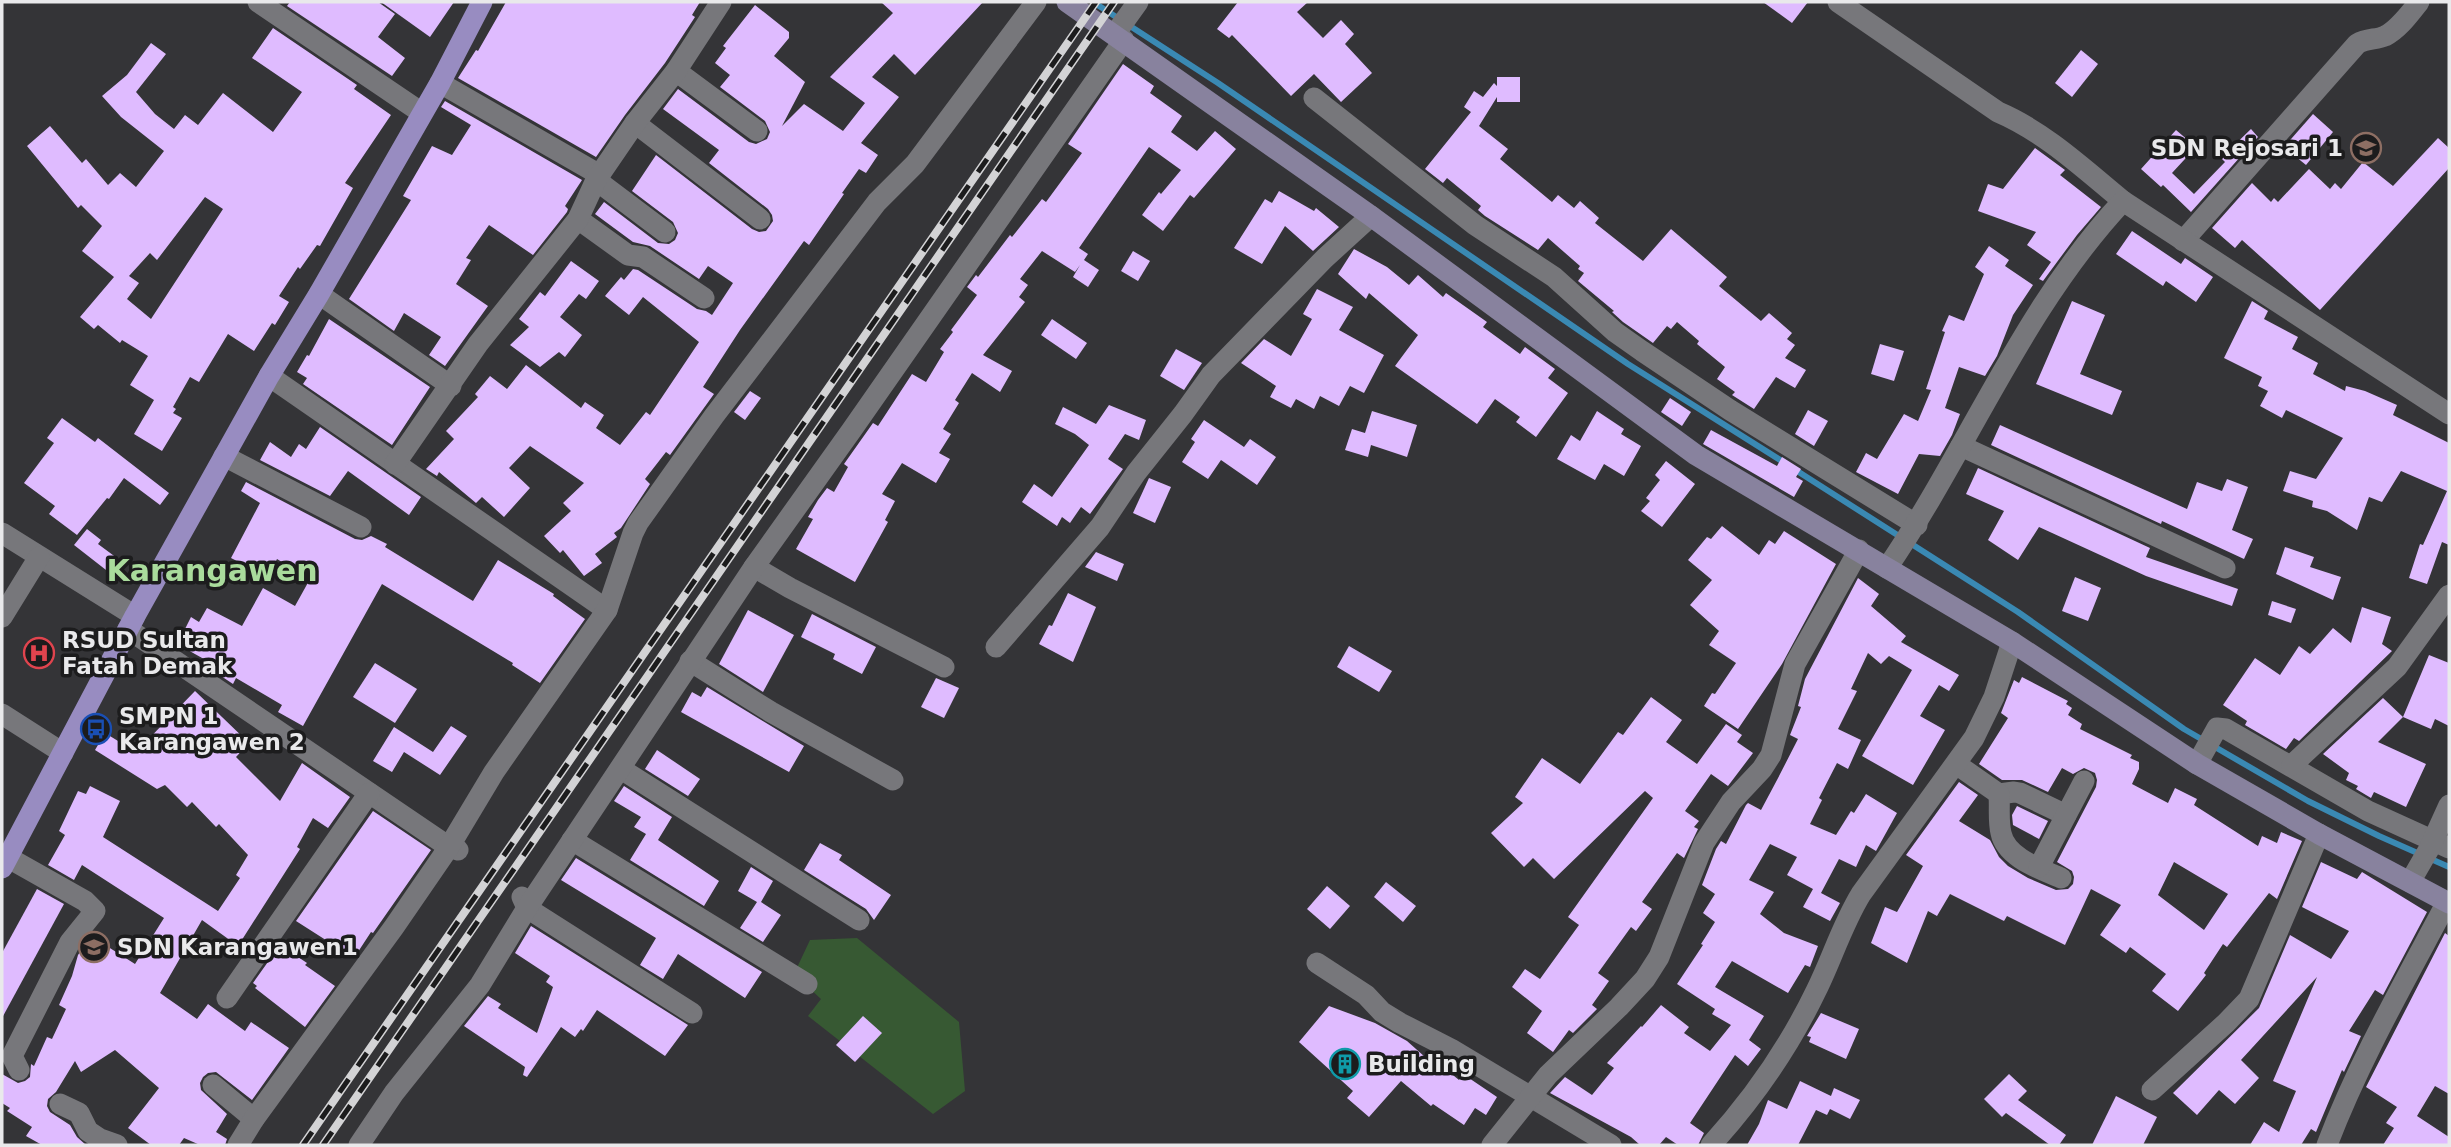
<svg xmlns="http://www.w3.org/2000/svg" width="2451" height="1147" font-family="'DejaVu Sans',sans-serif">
<rect width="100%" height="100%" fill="#343437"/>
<!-- green -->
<path fill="#375933" d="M857,938L959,1022L965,1091L933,1114L808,1016L821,999L794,974L810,940Z"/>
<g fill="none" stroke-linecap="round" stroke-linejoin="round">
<!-- stream -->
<g stroke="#3a89b3" stroke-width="6">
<path d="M1093,2L1218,83L1628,364L1785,463"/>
<path d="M1794,469L2018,612L2184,729L2308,801L2379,836L2449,867"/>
</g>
</g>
<!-- building -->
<g fill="#dfbbff" fill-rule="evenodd">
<path d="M290,2H378L395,14L378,37L405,58L392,76L287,6Z"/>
<path d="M381,2H454L430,37Z"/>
<path d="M506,2H700L692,15L695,17L665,63L625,115L596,157L458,78L476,50L478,51Z"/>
<path d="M881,2H983L915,75L894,54L872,77L899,97L861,143L878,155L866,173L859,169L842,193L844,194L809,245L804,241L740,330L703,387L714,394L670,455L666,452L645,479L650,484L621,528L614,533L617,537L595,554L602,563L584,576L563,550L560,553L544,536L571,511L563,503L584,483L530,446L509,468L530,488L504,517L482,497L476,503L439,472L437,476L426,469L454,439L446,431L478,397L475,394L490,376L507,389L526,365L581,408L585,402L604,415L596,428L620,445L646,412L650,415L699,342L643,297L629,315L605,296L621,277L624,280L633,269L638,270L697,309L706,311L712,315L733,283L708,266L699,279L650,246L633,242L595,214L604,202L658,243L669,244L675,240L678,233L673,222L632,191L656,155L752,229L759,232L766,231L773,221L772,215L768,209L709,163L719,150L663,109L678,89L749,142L756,144L767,139L770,132L765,121L720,87L730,75L715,63L726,48L723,46L755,5L789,32V38L774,56L805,82L782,126L804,104L843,131L865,103L830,77L893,13Z"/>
<path d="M1238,2H1308L1297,12L1323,38L1341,20L1354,34L1345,44L1372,73L1341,102L1314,74L1291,96L1232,35L1229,38L1217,29Z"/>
<path d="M1763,2H1808L1792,23Z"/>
<path d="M273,28L357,85L354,89L391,115L345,183L353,188L320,246L317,245L300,269L298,267L279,296L289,302L275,325L272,323L254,351L228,334L199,382L190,377L173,407L176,409L173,413L182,418L162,451L134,434L154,400L130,385L148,356L122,340L120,343L98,325L94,329L80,317L114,277L82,251L102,226L81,205L78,208L27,146L50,126L82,163L86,159L108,185L120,173L136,187L164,151L121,117L102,96L127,75L151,43L166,54L136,92L155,114L174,129L185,115L198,125L223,93L273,132L302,92L252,58ZM205,197L223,209L151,319L127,299L139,283L129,276L150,253L157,260Z"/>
<path d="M2081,50L2098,64L2072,97L2055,83Z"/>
<path d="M1123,64L1154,86L1150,93L1182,116L1171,132L1197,151L1215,131L1236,149L1194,198L1190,195L1163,231L1142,215L1159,192L1161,194L1181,170L1149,147L1079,248L1088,254L1084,260L1099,270L1088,287L1073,277L1080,265L1075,272L1042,251L1020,279L1028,285L1019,297L1025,302L983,355L1012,371L1000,392L972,373L955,400L959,403L943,429L951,434L939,453L950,459L936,483L902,463L882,494L895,501L885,520L888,522L855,582L796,549L813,519L808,517L818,500L827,488L834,492L848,467L844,464L873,423L878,426L912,374L926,382L944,352L940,349L953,332L951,330L977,295L967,287L976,275L978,277L1010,235L1012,237L1042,199L1046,202L1082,153L1068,144Z"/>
<path d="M1497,77H1520V102H1497V97L1479,126L1508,149L1500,159L1552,202L1558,195L1574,208L1580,201L1599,218L1595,223L1643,261L1671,229L1727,277L1719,286L1761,321L1769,313L1792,333L1787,339L1795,345L1785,358L1806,370L1795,388L1776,377L1754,409L1732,395L1735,392L1717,379L1725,367L1697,344L1699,341L1677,322L1671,329L1667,326L1653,343L1623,322L1612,312L1614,311L1578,281L1584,273L1578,269L1580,266L1548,238L1538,250L1485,216L1478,210L1481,206L1447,178L1443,183L1425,169L1471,112L1464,107L1474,91L1483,97L1494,83L1497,86Z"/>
<path d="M445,101L582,180L565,206L568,209L567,212L533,255L489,225L466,258L471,260L456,284L488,306L445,366L429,355L441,337L404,313L394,331L349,299L411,200L403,196L432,146L452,155L471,125L441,107Z"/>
<path d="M2313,114L2333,132L2306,165L2284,147Z"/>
<path d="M2251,129L2258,137L2191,212L2163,185L2161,187L2141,169L2176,130L2196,147L2172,173L2194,194L2225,162L2221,158Z"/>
<path d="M2438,138L2449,148V168L2320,310L2242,240L2235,248L2212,228L2252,183L2271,202L2274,198L2278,202L2309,169L2330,189L2335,183L2341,189L2363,162L2393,186Z"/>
<path d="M2035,148L2065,170L2060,175L2101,207L2077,235L2043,281L2039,279L2051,262L2027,245L2036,232L1978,211L1988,184L2003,189Z"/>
<path d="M1279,191L1314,211L1316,208L1339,227L1313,251L1285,226L1262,264L1234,248L1265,199L1272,203Z"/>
<path d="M2132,231L2181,264L2185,258L2213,277L2196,302L2166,281L2163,286L2116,254Z"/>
<path d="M1989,246L2009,260L2005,266L2033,285L2013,315L1997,356L1985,376L1959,367L1945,408L1960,414L1952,435L1940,456L1919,454L1898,494L1856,472L1866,453L1877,459L1904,414L1918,421L1931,390L1926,389L1945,332L1942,331L1949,315L1964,321L1984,274L1975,267Z"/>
<path d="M1354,249L1387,267L1409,285L1418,275L1443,297L1446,293L1487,322L1483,327L1520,354L1525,347L1555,369L1548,378L1568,393L1536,437L1516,422L1520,417L1495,399L1477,424L1395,366L1418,335L1369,293L1366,299L1338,274Z"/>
<path d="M1133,251L1150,261L1138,281L1121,271Z"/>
<path d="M571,261L599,281L586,299L579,294L560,317L582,335L565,357L559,352L540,367L510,345L529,327L519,319L540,292L545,296Z"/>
<path d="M1317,289L1353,307L1339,330L1384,355L1364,393L1350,386L1339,406L1320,396L1314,409L1296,399L1291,408L1270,397L1276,386L1241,363L1264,339L1291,356L1312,319L1303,314Z"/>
<path d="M2072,301L2105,315L2080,374L2122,391L2112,415L2036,384Z"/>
<path d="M2252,301L2268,311L2264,319L2298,337L2292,349L2318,363L2313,374L2345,391L2346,386L2365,391L2397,405L2393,415L2449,443V545L2442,542L2427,584L2409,578L2420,544L2423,545L2447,491L2401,471L2382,502L2369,497L2357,530L2327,511L2312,507L2313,501L2283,491L2290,471L2316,479L2343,438L2286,410L2282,418L2260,406L2268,391L2258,386L2262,377L2224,358Z"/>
<path d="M329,319L430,387L392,445L303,384L307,378L297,372L307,355L309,356Z"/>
<path d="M1052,319L1087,343L1076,359L1041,335Z"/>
<path d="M1880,344L1904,351L1894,381L1871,374Z"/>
<path d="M1176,349L1202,363L1184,390L1160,376Z"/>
<path d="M750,391L761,398L745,420L734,412Z"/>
<path d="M1670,398L1691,412L1682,426L1661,412Z"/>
<path d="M1109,405L1146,420L1139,440L1125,434L1108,459L1123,469L1090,514L1081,507L1070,523L1062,517L1057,526L1022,502L1034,484L1052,497L1089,445L1075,434L1055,424L1063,407L1096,424Z"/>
<path d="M1808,410L1828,421L1814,446L1795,434Z"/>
<path d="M1372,411L1417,425L1407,457L1371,445L1368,457L1345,450L1352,429L1365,433Z"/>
<path d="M1597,411L1624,429L1621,434L1641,446L1624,476L1604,464L1595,480L1557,459L1571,435L1580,441Z"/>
<path d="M62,418L95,442L98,438L169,493L160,505L124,478L109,499L107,498L77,535L49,514L55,506L24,483L54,443L47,438Z"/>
<path d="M1204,420L1244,447L1250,439L1276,457L1257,485L1221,460L1208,479L1182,462L1195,442L1191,439Z"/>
<path d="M2000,425L2187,509L2197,482L2222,491L2227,479L2248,487L2232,530L2253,539L2244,559L2162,521L2161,524L1991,445Z"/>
<path d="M320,427L421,497L409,515L348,471L330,496L260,460L270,442L291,457L299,444L306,449Z"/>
<path d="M1711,430L1777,466L1782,457L1801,469L1796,477L1803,481L1794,497L1703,444Z"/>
<path d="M1666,461L1695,484L1662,527L1641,511L1650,501L1646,498L1660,480L1655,475Z"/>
<path d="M1978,468L2150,548L2146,557L2238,589L2232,606L2146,576L2039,527L2018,560L1988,540L2004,511L1966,494Z"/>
<path d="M1149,478L1171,487L1155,523L1133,513Z"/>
<path d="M246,482L355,539L362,540L371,536L387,544L385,547L473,601L498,560L554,594L553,596L585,619L540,683L512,665L513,663L382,584L303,726L278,712L282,705L236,678L233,684L209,668L211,663L186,649L192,638L183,633L191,617L199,622L207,608L242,626L263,588L295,606L310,579L277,559L268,577L231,558L260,503L241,491Z"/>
<path d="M1722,526L1759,555L1769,540L1775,544L1784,531L1836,564L1782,664L1738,729L1704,706L1712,693L1715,694L1736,663L1709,645L1719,631L1690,605L1712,580L1688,560L1707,537L1711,539Z"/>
<path d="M87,529L101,540L98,544L125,564L115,577L74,545Z"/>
<path d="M2285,547L2314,557L2310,567L2341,577L2333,600L2276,574Z"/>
<path d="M1096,552L1124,564L1117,581L1085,567Z"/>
<path d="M2075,577L2101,588L2088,621L2062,611Z"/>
<path d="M1858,578L1879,594L1871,606L1906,636L1901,642L1959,675L1949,691L1939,685L1920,716L1945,730L1913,785L1862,756L1912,670L1889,656L1881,664L1868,653L1851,689L1857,691L1838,729L1861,740L1848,769L1837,763L1819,798L1822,800L1810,824L1836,835L1851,811L1854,813L1866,794L1897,813L1876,851L1866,845L1856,867L1839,859L1821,893L1840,903L1830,921L1803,907L1813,889L1787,875L1797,857L1770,844L1749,880L1774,892L1760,914L1784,933L1818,946L1810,967L1805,965L1788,993L1732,961L1715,987L1764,1016L1749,1040L1761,1049L1748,1066L1735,1055L1690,1123L1704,1133L1698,1145H1678L1666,1137L1659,1145H1640L1631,1137L1550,1093L1565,1077L1592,1095L1614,1068L1607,1063L1641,1026L1642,1027L1661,1005L1689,1027L1684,1033L1710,1051L1731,1025L1712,1014L1715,1009L1677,984L1703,945L1701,944L1715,922L1703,913L1715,894L1702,885L1716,849L1721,841L1726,844L1746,805L1748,803L1761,810L1777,780L1798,739L1790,735L1801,707L1798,706L1805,679Z"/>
<path d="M1068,593L1096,607L1073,662L1039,644L1049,625L1052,626Z"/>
<path d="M2272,601L2296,609L2291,623L2268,615Z"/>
<path d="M2362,607L2391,617L2382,644L2392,651L2299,741L2294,738L2286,749L2245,725L2247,721L2223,705L2255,658L2280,675L2299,646L2310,654L2333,628L2351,643Z"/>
<path d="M748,610L794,635L763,692L719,664Z"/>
<path d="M812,614L876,647L862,674L833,659L835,654L801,637Z"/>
<path d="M1349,646L1392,671L1379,692L1337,667Z"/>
<path d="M2429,655L2449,663V726L2435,719L2431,729L2403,717L2378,742L2426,764L2406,807L2374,792L2371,798L2356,789L2358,786L2346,780L2349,773L2323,754L2383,698L2403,717Z"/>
<path d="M375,663L417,689L395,723L353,697Z"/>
<path d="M2022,677L2068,701L2066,704L2072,708L2068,715L2082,724L2080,729L2132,755L2130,758L2139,762V769L2132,784L2168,803L2175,788L2197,799L2194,805L2258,846L2262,836L2277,843L2281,832L2302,841L2277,899L2269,893L2227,947L2223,944L2204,973L2206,975L2178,1011L2152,991L2166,974L2130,947L2126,953L2100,935L2121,905L2091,889L2065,945L2007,916L2004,921L1950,894L1937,916L1928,911L1907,963L1871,943L1885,907L1897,912L1923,866L1906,855L1959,782L1978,795L1959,821L1990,840L1999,857L2008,866L2028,878L2056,890L2068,889L2073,884L2074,877L2072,871L2057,862L2096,787L2097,780L2095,773L2084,768L2073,774L2062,768L2048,792L2022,780H2002L1979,764L2008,718L2001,713L2014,680L2019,683ZM2174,862L2228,894L2204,930L2158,895Z"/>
<path d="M936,678L959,688L944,718L921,707Z"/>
<path d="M707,687L804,746L789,772L681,712L692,692L701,697Z"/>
<path d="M195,691L249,743L236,757L280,801L302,763L350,797L328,828L313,818L297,847L300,849L238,946L202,920L160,993L197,1019L208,1004L245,1031L251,1022L289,1048L252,1100L216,1072L208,1073L203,1077L200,1083L201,1090L227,1114L216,1132L227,1139L225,1145H200L184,1138L179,1145H151L128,1128L159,1088L115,1050L81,1072L75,1061L56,1092L48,1099L47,1106L50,1112L70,1125L77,1137L86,1145H42L26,1136L32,1127L7,1111L10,1108L2,1103V1074L18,1083L25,1081L30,1077L31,1064L34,1066L47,1037L52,1039L66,1009L59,1005L72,976L78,955L91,936L135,964L164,918L82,865L74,880L48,865L65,835L59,831L78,791L86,794L90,786L120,801L103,837L218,911L240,878L236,875L248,855L219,824L216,827L192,802L187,807L165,785L157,789L95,750L105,733L136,752Z"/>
<path d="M1651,697L1682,720L1666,742L1697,764L1726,724L1742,735L1737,742L1753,753L1728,786L1711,774L1685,811L1699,821L1694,827L1698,829L1684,858L1677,853L1642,902L1652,909L1636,931L1631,927L1598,973L1609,981L1592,1005L1597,1009L1573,1033L1569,1030L1553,1052L1527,1033L1542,1011L1512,987L1525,969L1540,979L1579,925L1568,917L1653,798L1645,791L1554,879L1533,858L1524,867L1491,833L1523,803L1515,797L1542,758L1580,784L1618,732L1623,735Z"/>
<path d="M451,726L467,736L440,775L404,752L392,772L373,761L394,727L433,752Z"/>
<path d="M657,750L700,779L688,796L645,769Z"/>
<path d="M624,786L672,817L658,840L719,881L704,906L630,860L646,834L634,827L641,817L614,801Z"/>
<path d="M2017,806L2048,821L2039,839L2013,825L2012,815Z"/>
<path d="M373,811L431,850L373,933L371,932L354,958L296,921Z"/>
<path d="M820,843L842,855L839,860L891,895L874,920L866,909L804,870Z"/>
<path d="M576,858L762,972L745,998L678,954L663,979L640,965L656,938L561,880Z"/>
<path d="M2321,862L2357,879L2362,872L2427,912L2383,995L2375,990L2349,1031L2361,1036L2344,1072L2342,1070L2316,1132L2311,1129L2301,1145H2250L2264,1122L2279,1132L2296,1091L2273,1081L2317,977L2241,1060L2259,1078L2235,1104L2219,1090L2197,1115L2173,1093L2259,1008L2290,935L2331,959L2349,931L2302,907Z"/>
<path d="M751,867L773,881L761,902L781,915L763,942L740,928L757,902L738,891Z"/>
<path d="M1386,882L1416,906L1403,922L1374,897Z"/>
<path d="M1327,886L1350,906L1330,929L1307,909Z"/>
<path d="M37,889L64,904L2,1018V953Z"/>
<path d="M531,926L688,1025L665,1056L597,1010L583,1031L581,1029L575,1037L561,1027L527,1077L523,1075L525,1067L464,1026L488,996L501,1004L498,1008L537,1033L553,987L546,982L550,976L515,953Z"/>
<path d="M2445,933L2449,936V1094L2435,1086L2417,1116L2449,1137V1145H2383L2394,1128L2386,1123L2397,1107L2366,1087Z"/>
<path d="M280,945L307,963L305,965L335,986L305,1027L255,988L257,986L253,983Z"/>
<path d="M1329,1006L1375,1023L1407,1041L1434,1065L1437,1062L1459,1080L1463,1074L1497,1097L1486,1115L1475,1108L1464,1125L1433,1104L1431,1106L1401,1081L1369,1117L1347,1098L1353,1091L1299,1042Z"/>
<path d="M1821,1013L1859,1029L1846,1059L1809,1042L1811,1037L1807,1036Z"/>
<path d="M863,1016L882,1033L855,1062L836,1045Z"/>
<path d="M2009,1074L2027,1091L2018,1100L2066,1135L2059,1145H2050L2006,1113L2002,1117L1984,1099Z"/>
<path d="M1800,1081L1831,1096L1834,1088L1860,1100L1850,1119L1830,1109L1827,1115L1816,1110L1798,1145H1747L1759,1124L1768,1100L1787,1109Z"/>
<path d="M2116,1096L2157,1117L2143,1145H2092Z"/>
</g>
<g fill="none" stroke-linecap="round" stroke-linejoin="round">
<!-- street -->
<g stroke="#77777b" stroke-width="21">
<path d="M258,2L422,113"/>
<path d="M1838,2L1998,112C2045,132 2084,169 2123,201"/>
<path d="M1115,34L1138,2"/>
<path d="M676,71L757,131"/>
<path d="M440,83L600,175"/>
<path d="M1314,98L1475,225L1554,277L1615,332L1642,351L1730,410L1917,525"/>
<path d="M635,123L760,219"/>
<path d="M596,180L665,232"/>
<path d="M578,219L628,255L643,257L704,298"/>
<path d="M2183,241L2357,44C2367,38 2376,40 2385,36C2399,29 2410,13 2419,2"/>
<path d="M319,294L451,386"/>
<path d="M269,376L607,610"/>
<path d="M1961,446L2225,568"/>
<path d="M224,456L361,527"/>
<path d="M395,464L478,344L578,219L596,180L635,123L676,71L721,2"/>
<path d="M2,533L135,616"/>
<path d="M754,567L790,588L944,667"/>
<path d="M1887,568C1969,448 2022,309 2123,201L2449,414"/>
<path d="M2,617L39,557"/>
<path d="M128,629L449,847L458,850"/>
<path d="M996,647L1100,527L1136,473L1183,414L1211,375L1325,258L1371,216"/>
<path d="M690,661L771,712L893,780"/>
<path d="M2,714L63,753"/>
<path d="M1956,764L1999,794L2014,792L2020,793L2066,815"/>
<path d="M2197,764L2217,728L2226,729L2368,811L2449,848"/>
<path d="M2292,765L2397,667L2449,595"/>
<path d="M621,769L859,920"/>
<path d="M1999,794C2000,807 1998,821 2001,833C2006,858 2041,869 2061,878"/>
<path d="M572,840L807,984"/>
<path d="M7,857L85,901L95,911L70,942L12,1056L19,1070"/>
<path d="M2039,867L2084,781"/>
<path d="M2410,882L2429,849L2449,805"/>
<path d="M522,897L527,908L692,1013"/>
<path d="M1317,963L1366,995L1382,1012L1400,1023L1451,1049L1611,1145"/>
<path d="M227,998L369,793"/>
<path d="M213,1085L254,1119"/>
<path d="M2152,1090L2226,1023L2249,999L2319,834"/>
<path d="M60,1104L79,1113L88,1131L100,1139L117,1145"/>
<path d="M238,1145L254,1119L394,927L449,847L494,772L607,610L633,533L638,523L714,416L877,202L915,164L1036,2"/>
<path d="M359,1145L394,1093L480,985L527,908L754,567L851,431L1124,40"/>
<path d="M1492,1145L1548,1075L1619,1007L1645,979L1659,957L1704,843L1731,802L1762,769L1771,755L1795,664L1859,550"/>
<path d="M1711,1145C1752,1100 1789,1047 1816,991C1832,959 1842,925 1861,894L1974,738L1994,697L2012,642"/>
<path d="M2327,1145C2359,1061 2405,981 2447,902"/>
</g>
<!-- secondary -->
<path stroke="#88829e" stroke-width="21" d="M1067,2L1371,216L1696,455L2012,642L2197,764L2319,834L2449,903"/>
<!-- primary -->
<path stroke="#988cc1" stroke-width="21" d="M2,868L135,616L269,376L319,294L440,83L482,2"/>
<!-- rail casing -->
<g stroke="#d3d3d5" stroke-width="8">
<g id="rail">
<path d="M303,1145L1096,2"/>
<path d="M323,1145L1114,2"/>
</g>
</g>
<!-- rail -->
<use href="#rail" stroke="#1c1c1d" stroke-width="5" stroke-dasharray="16" stroke-linecap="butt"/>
</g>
<!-- icons -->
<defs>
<g id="school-ring" transform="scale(1.575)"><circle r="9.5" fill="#1c1c1d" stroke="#8d6e63" stroke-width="1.5"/><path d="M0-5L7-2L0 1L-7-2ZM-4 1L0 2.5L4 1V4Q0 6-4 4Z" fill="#8d6e63"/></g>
<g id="hospital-ring" transform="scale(1.575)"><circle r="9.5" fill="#1c1c1d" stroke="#e0444e" stroke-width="1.5"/><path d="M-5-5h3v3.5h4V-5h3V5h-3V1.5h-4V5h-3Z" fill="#e0444e"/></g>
<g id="bus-ring" transform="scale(1.575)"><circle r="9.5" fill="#1c1c1d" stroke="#1a4fb4" stroke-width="1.5"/><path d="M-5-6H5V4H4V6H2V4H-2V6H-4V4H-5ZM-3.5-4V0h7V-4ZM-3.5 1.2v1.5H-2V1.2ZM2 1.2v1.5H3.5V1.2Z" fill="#1a4fb4"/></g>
<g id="building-ring" transform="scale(1.575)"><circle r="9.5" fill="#1c1c1d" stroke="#0f9aa8" stroke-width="1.5"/><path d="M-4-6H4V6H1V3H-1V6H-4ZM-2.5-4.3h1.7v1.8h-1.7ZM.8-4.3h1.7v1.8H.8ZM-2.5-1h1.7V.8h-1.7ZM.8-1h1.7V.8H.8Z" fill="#0f9aa8"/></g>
</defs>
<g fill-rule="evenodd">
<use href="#school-ring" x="2366" y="148"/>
<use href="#hospital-ring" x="39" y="653"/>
<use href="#bus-ring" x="96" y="729"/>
<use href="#school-ring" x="94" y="947"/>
<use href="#building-ring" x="1345" y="1064"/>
</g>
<g text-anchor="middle" stroke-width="7" stroke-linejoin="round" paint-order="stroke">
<!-- poi labels -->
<g font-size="23" font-weight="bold" fill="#e9e9eb" stroke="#1c1c1d" text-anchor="start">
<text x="2343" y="156" text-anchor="end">SDN Rejosari 1</text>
<text x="62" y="648">RSUD Sultan<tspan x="62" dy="26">Fatah Demak</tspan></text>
<text x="119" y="724">SMPN 1<tspan x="119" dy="26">Karangawen 2</tspan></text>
<text x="117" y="955">SDN Karangawen1</text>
<text x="1368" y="1072">Building</text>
</g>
<!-- district labels -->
<g font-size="30" font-weight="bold" fill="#a9db9c" stroke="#1c1c1d">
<text x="212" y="581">Karangawen</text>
</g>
</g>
<!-- border -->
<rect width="2451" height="1147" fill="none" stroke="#e9e9eb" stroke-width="7"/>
</svg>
